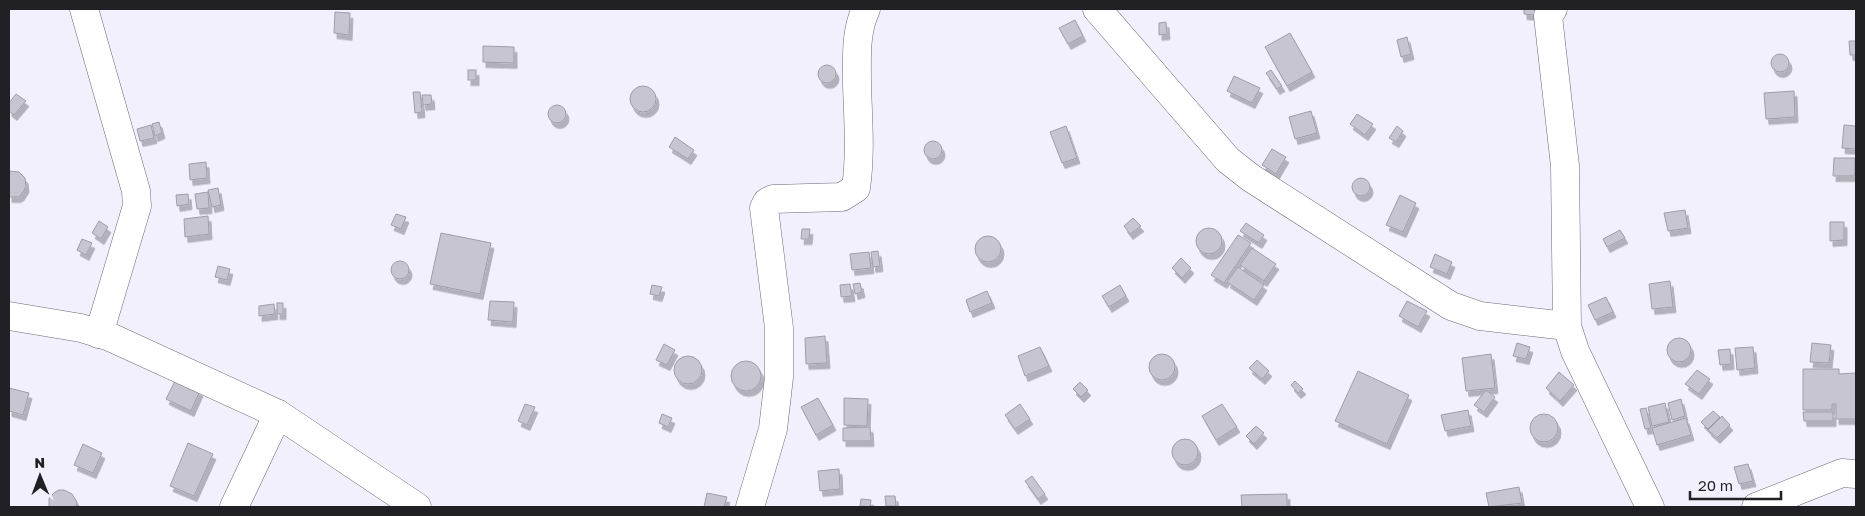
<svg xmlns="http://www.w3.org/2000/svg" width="1865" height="516" font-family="'Golos Text',sans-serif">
<defs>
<filter id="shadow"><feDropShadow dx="3" dy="5.5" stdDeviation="0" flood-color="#0004"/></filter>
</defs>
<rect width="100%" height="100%" fill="#f3f0fd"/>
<!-- building -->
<g fill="#c8c5d2" stroke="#9f9da9" filter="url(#shadow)">
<path d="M1524,9H1535L1534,15L1524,14Z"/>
<path d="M335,12L350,13L349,35L334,33Z"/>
<path d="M1075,20L1083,36L1068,44L1059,28Z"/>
<path d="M1166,22L1167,34L1159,35V23Z"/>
<path d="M1290,33L1312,72L1287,86L1265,47Z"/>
<path d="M1407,37L1411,54L1401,57L1397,40Z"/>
<path d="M1849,41H1856V55H1850Z"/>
<path d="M483,46L514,47V63L483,62Z"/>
<circle cx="1780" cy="63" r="9"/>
<circle cx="827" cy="74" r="9"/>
<rect x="468" y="70" width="8" height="10"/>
<path d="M1271,70L1282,86L1277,89L1266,73Z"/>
<path d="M1234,76L1260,88L1252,103L1227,91Z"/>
<circle cx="643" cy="99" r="13"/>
<path d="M1794,91L1795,117L1766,119L1764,93Z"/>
<path d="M413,92H420L422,112L415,113Z"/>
<path d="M16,94L26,101L14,115L9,111V103Z"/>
<path d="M422,95H431L432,104L423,105Z"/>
<circle cx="557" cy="114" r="9"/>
<path d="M1311,111L1317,133L1295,139L1289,117Z"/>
<path d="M1357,114L1373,124L1365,135L1350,124Z"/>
<path d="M159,122L162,133L155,136L152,124Z"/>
<path d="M151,125L154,138L140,141L137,129Z"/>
<path d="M1844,125L1856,126V149L1842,148Z"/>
<path d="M1066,126L1077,158L1062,163L1050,132Z"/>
<path d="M1397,126L1403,131L1396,142L1389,138Z"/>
<path d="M675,137L694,150L688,159L669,147Z"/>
<circle cx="933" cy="150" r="9"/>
<path d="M1272,149L1286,157L1276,174L1262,165Z"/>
<path d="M1834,158H1855V176H1833Z"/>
<path d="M206,162L207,178L190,180L189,164Z"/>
<path d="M9,171L19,172L25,178L26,187L21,195L18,197H9Z"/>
<circle cx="1361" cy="187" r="9"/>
<path d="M218,188L221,205L212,207L208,190Z"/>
<path d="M208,192L209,208L197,209L195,194Z"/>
<path d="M188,194L189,204L177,206L176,195Z"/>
<path d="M1400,195L1416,203L1403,232L1386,225Z"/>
<path d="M1685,210L1688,228L1668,231L1664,213Z"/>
<path d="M396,214L406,217L401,229L391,225Z"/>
<path d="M208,216L209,234L185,237L184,219Z"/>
<path d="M1133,218L1141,226L1130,234L1124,226Z"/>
<path d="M99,221L108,227L101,239L92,233Z"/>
<path d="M1830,222H1844V240L1830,241Z"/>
<path d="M1246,223L1264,235L1259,243L1240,231Z"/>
<circle cx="1209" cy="241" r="13"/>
<path d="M802,229H810L809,239H801Z"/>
<path d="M1620,230L1625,238L1607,247L1603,239Z"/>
<path d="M441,233L491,243L480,294L430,284Z"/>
<path d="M1238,235L1251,243L1224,283L1211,275Z"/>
<circle cx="988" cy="249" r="13"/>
<path d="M82,239L92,243L86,255L77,250Z"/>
<path d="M1252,248L1276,264L1264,281L1240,265Z"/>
<path d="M878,251L880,266L873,267L871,252Z"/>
<path d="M869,252L871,268L852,270L850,254Z"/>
<path d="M1435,254L1452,262L1447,274L1430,267Z"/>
<path d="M1181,258L1191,268L1182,278L1172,268Z"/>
<circle cx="400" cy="270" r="9"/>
<path d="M218,266L230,269L227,280L215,277Z"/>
<path d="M1238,267L1264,285L1254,300L1227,282Z"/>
<path d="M1670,281L1673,307L1652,309L1649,284Z"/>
<path d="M860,283L862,292L855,294L853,284Z"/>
<path d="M850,284L852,296L841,297L840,285Z"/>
<path d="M652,285L662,287L659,296L650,294Z"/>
<path d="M1120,285L1126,296L1109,307L1102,296Z"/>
<path d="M987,291L992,303L970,312L966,300Z"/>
<path d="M1606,297L1613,312L1595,320L1588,305Z"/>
<path d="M490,301L514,302L513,322L488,320Z"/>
<path d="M1407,301L1427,311L1418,327L1399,316Z"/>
<rect x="277" y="303" width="6" height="11"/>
<path d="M274,304L275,314L259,316V306Z"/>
<path d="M825,336L827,363L806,364L805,338Z"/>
<circle cx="1679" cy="350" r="12"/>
<path d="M1517,343L1530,347L1526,359L1513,356Z"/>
<path d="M1812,343L1831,345L1829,363L1810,362Z"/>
<path d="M664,344L675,350L667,365L656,360Z"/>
<path d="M1040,347L1049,366L1025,376L1018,356Z"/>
<path d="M1753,347L1755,368L1737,370L1735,348Z"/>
<path d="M1730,349L1731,364L1720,365L1718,350Z"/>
<circle cx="1162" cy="367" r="13"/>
<path d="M1491,354L1495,388L1466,391L1462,358Z"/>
<circle cx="688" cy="370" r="14"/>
<path d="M1257,360L1269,371L1262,379L1249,368Z"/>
<circle cx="746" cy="376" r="15"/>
<path d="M1803,369H1839V374L1856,373V419H1836V404H1832V410H1803Z"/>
<path d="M1697,370L1710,379L1699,394L1685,384Z"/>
<path d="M1358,371L1409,395L1387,444L1335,421Z"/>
<path d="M1559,372L1574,385L1560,401L1546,388Z"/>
<path d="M176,379L200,391L191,411L166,399Z"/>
<path d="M1295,381L1303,389L1298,393L1291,385Z"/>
<path d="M1080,382L1088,390L1081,397L1073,389Z"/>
<path d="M9,388L29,393L23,415L9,411Z"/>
<path d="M1486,390L1495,397L1484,412L1474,405Z"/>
<path d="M818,398L833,425L816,435L801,407Z"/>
<path d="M844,398L868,399L867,426L844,425Z"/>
<path d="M1681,399L1685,416L1672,420L1668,403Z"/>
<path d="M1665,403L1669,422L1652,426L1648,407Z"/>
<path d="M525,404L535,407L527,425L518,421Z"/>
<path d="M1020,404L1030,419L1015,429L1005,415Z"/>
<path d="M1222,404L1237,427L1216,440L1202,416Z"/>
<path d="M1646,408L1651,428L1645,429L1640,409Z"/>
<path d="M1468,410L1471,426L1445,431L1441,415Z"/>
<path d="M1713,411L1720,417L1708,429L1701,422Z"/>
<path d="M1803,412H1833V421H1804Z"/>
<circle cx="1544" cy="428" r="14"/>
<path d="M662,414L672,418L668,427L659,423Z"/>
<path d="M1722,416L1730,425L1717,438L1708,430Z"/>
<path d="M1686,418L1691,435L1657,445L1652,428Z"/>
<path d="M1256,426L1264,433L1254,444L1246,436Z"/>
<path d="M870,427L871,441H843V428Z"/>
<circle cx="1185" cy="452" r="13"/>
<path d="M188,443L213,454L194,496L170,486Z"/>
<path d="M83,444L102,453L93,473L74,465Z"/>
<path d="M1748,464L1753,481L1739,484L1734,467Z"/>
<path d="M839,469L840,489L820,491L818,471Z"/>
<path d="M1032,476L1045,494L1038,499L1025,481Z"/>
<path d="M1519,487L1522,503L1489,507L1486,493Z"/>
<path d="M59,490H64L72,494L77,502L76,507H49V498L55,492Z"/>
<path d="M707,493L727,497L724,507H704Z"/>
<path d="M1287,494V507H1242L1241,495Z"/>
<path d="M885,496H895L896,506H886Z"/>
<path d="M861,499L871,500L870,507L860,506Z"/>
</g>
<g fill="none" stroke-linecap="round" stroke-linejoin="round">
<!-- street casing -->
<g stroke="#6d6a76" stroke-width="29">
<g id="street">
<path d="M84,9L136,191L137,206L99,334"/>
<path d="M1097,9L1228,160L1251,178L1451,306L1480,316L1567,326"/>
<path d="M1553,9L1548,16L1565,166L1567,326L1575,351L1650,507"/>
<path d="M9,316L81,328L110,337L278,414L417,507"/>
<path d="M234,507L278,414"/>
<path d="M750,507L773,429L779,377V328L764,208L767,202L773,199L842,197L856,188C861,153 858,119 857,84C857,59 855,32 866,9"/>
<path d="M1756,507L1842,473L1856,474"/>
</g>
</g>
<!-- street -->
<use href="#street" stroke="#fff" stroke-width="28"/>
</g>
<!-- border -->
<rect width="1865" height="516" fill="none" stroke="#212025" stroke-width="20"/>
<!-- north arrow -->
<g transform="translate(40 476) rotate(359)" stroke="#f3f0fd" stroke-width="4" paint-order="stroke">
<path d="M0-4L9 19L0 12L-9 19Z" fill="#212025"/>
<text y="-8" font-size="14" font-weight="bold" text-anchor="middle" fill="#212025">N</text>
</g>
<!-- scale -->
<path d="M1690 491v8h91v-8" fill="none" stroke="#212025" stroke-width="2.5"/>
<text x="1698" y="491" font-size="15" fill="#212025" stroke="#f3f0fd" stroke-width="4" paint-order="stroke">20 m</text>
</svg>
